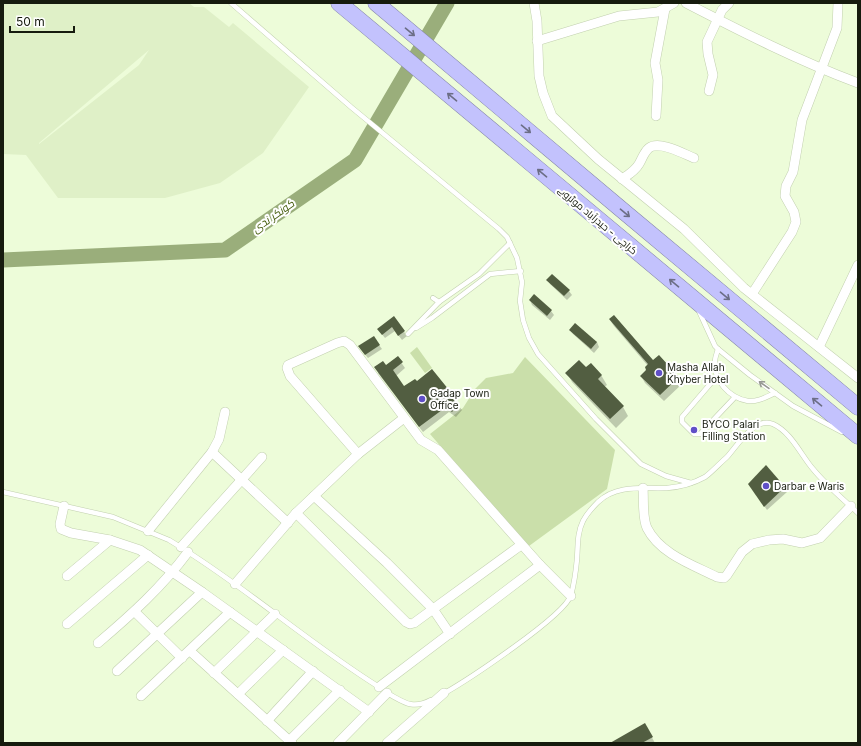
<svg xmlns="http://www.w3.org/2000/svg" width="861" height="746" font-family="Inter,Cairo,sans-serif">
<rect width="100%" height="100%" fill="#edfcd9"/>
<!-- built -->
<path fill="#dff0c7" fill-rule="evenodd" d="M3,3H189L194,7H204L229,27L233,23L309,87L263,153L220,183L165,198H58L26,155L3,154ZM149,50L139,65L39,144V143Z"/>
<!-- green -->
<g fill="#cadfaa">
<path d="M417,347L432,368L425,373L410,353Z"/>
<path d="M525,357L615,450L607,489L529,546L516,534L430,434L463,408L475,389L486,378L513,373Z"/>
</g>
<!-- shadow -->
<g fill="#0003">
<path d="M548,280L569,291L572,295L567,300L550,284Z"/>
<path d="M534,296L551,311L554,315L550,320L532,305L530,300Z"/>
<path d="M394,318L407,336L402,340L395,331L385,338L381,333Z"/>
<path d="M610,320L653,362L678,378L682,384L664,401L645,383L641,376L648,370V366L614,326Z"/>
<path d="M570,330L597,342L599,347L594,353L573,334Z"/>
<path d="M379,345L382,349L368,358L362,351Z"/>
<path d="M398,358L405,368L396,376L404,387L417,383L448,390L451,396L449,397L458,405L462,410L456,417L449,412L423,432L378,373Z"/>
<path d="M586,369L601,375L607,385L604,387L623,407L628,416L616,428L572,382L567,373Z"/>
<path d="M766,467L787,492L767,510L752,488Z"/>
<path d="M645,725L655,743H612Z"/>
</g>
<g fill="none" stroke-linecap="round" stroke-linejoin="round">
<!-- river -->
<path stroke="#9aae7b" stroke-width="15" d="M3,260L225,250L355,160L447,3"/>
</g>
<!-- building -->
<g fill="#525e41">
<path d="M552,274L570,290L564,296L546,280Z"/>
<path d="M534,294L552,310L547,316L529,300Z"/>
<path d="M614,315L653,360L659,355L679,377L660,395L640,376L646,370L645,367L648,364L609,319Z"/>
<path d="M394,316L405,331L398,336L392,327L382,335L377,329Z"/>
<path d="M575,323L597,342L591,349L569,330Z"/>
<path d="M374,336L380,345L365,355L358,346Z"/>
<path d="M398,356L403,362L393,370L404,386L415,379L417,381L432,369L449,390L445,392L459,404L452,412L446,407L419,427L374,367L383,361L386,365Z"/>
<path d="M579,360L586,367L591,363L602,375L598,379L624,406L610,419L565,373Z"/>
<path d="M766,465L785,487L764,507L748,484Z"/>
<path d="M645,723L653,737L642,743H610Z"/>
</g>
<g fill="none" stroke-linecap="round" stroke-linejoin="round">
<!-- service casing -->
<g stroke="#c2d0af" stroke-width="5.5">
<g id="service">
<path d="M231,3L351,107L499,229L507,237L517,258L522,282L520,301L523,320L529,338L538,354L596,419L641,464L666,476L691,483"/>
<path d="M433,298L439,302"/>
<path d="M699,311L715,346L718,349L750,375L793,406L842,432"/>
<path d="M416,328L432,318L490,274L521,271"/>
<path d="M408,334L439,302L479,274L510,243"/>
<path d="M718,349C717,353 715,357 715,361C713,380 729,398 748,401C758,402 766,397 775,393"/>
<path d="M717,376L682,417V422L694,434H700L735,397"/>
<path d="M3,492L113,517L169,540L182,548"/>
<path d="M188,552C254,594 313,646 379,687"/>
<path d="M387,693C404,702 412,710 431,700"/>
<path d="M443,694C466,681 565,616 571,595C574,584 576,570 577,559C578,546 577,533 583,521C586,515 593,507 598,502C617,484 643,489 667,488C680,487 694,483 705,477C712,472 720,463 727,457C737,446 755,416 773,424C791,432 801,455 813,469C826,485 843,499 858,513"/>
</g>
</g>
<!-- minor casing -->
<g stroke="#c2d0af" stroke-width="10">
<g id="minor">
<path d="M534,3L537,21L539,76L543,93L552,116L598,159L684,229L744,288L858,378"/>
<path d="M686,3C742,32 799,61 858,83"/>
<path d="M537,41L619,16L658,12L674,3"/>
<path d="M709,91L713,75L708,54L707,42L722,10L729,3"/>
<path d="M656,116L658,80L655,63L665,9"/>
<path d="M622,179C628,175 635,171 639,164C642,159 644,152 649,148C659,140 684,154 694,158"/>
<path d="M752,294L792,232L796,222L794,212L785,196L786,186L793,172L802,120L837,28L838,3"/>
<path d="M819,347L858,265"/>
<path d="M212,452L288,523"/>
<path d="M358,454L290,376L287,368L288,365L337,343L344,341L350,345L421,440L438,450L540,565L571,596"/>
<path d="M643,488C644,500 642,517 647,528C660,554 693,565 717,577L724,578L727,575L742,552L752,544L769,540L783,539L802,543L820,538L851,506"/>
<path d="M314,496L387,563L433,609L450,634"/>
<path d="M64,506L60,524L61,529L71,533L110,540L140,550L202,592L369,712"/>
<path d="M296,513L406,622L410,624L414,623L521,545"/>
<path d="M148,531L212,452L219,439L225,412"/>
<path d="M181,547L262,457"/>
<path d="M67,576L110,540"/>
<path d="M235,584L296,513L358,454L404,418"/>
<path d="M135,612L182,658"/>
<path d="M67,624L148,555"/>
<path d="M98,643C131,615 162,587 188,552"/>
<path d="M190,651L292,743"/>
<path d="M117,671L202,592"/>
<path d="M214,673L275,614"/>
<path d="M379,687L540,565"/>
<path d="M238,694L283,650"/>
<path d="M141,696L230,612"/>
<path d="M267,721L313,671"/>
<path d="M289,741L340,690"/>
<path d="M338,743L387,693"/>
<path d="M387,743L444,693"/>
</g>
</g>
<!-- motorway casing -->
<g stroke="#8688a9" stroke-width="17">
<g id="motorway">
<path d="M339,3L858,436"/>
<path d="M376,3L628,215L858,407"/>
</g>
</g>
<!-- service -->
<use href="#service" stroke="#fff" stroke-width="4.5"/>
<!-- minor -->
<use href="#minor" stroke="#fff" stroke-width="9"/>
<!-- motorway -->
<use href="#motorway" stroke="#c3c2fd" stroke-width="16"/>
</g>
<!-- one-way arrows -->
<defs><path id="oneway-shaft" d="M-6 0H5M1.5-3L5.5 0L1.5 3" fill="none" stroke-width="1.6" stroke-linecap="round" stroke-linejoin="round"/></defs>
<g stroke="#6c6e86">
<use href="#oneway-shaft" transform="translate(410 32) rotate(40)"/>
<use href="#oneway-shaft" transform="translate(452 97) rotate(-140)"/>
<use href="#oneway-shaft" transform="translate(526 129) rotate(40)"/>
<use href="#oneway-shaft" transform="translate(542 173) rotate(-140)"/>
<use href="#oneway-shaft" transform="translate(625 213) rotate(40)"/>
<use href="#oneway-shaft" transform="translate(674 283) rotate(-140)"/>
<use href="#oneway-shaft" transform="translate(725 296) rotate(40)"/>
<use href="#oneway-shaft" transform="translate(817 402) rotate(-140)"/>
</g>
<use stroke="#969893" href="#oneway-shaft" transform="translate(764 385) rotate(-145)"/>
<!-- markers -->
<g fill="#604fc7" stroke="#fff" stroke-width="1.5">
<circle cx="659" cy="373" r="4"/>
<circle cx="422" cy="399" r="4"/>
<circle cx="694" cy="430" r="4"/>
<circle cx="766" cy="486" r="4"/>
</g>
<g text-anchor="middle" stroke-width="4" stroke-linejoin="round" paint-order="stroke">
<!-- street labels -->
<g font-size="10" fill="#161b0e" stroke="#fff">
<text transform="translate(598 220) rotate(40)" y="4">کراچی - حیدرآباد موٹروے</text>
</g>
<!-- poi labels -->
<g font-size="10" fill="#161b0e" stroke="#fff" text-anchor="start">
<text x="667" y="371">Masha Allah<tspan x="667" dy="12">Khyber Hotel</tspan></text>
<text x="430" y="397">Gadap Town<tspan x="430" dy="12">Office</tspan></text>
<text x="702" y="428">BYCO Palari<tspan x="702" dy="12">Filling Station</tspan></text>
<text x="774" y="490">Darbar e Waris</text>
</g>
<!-- water labels -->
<g font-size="11" font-style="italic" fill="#3f5704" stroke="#fff">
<text transform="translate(273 216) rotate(-35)" y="4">کونکر ندی</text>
</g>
</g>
<!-- border -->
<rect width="861" height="746" fill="none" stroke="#161b0e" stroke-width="8"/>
<!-- scale -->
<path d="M10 26v6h64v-6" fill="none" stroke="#161b0e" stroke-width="2"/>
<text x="16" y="26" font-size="12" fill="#161b0e" stroke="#ffffff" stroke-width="3" paint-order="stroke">50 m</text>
</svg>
